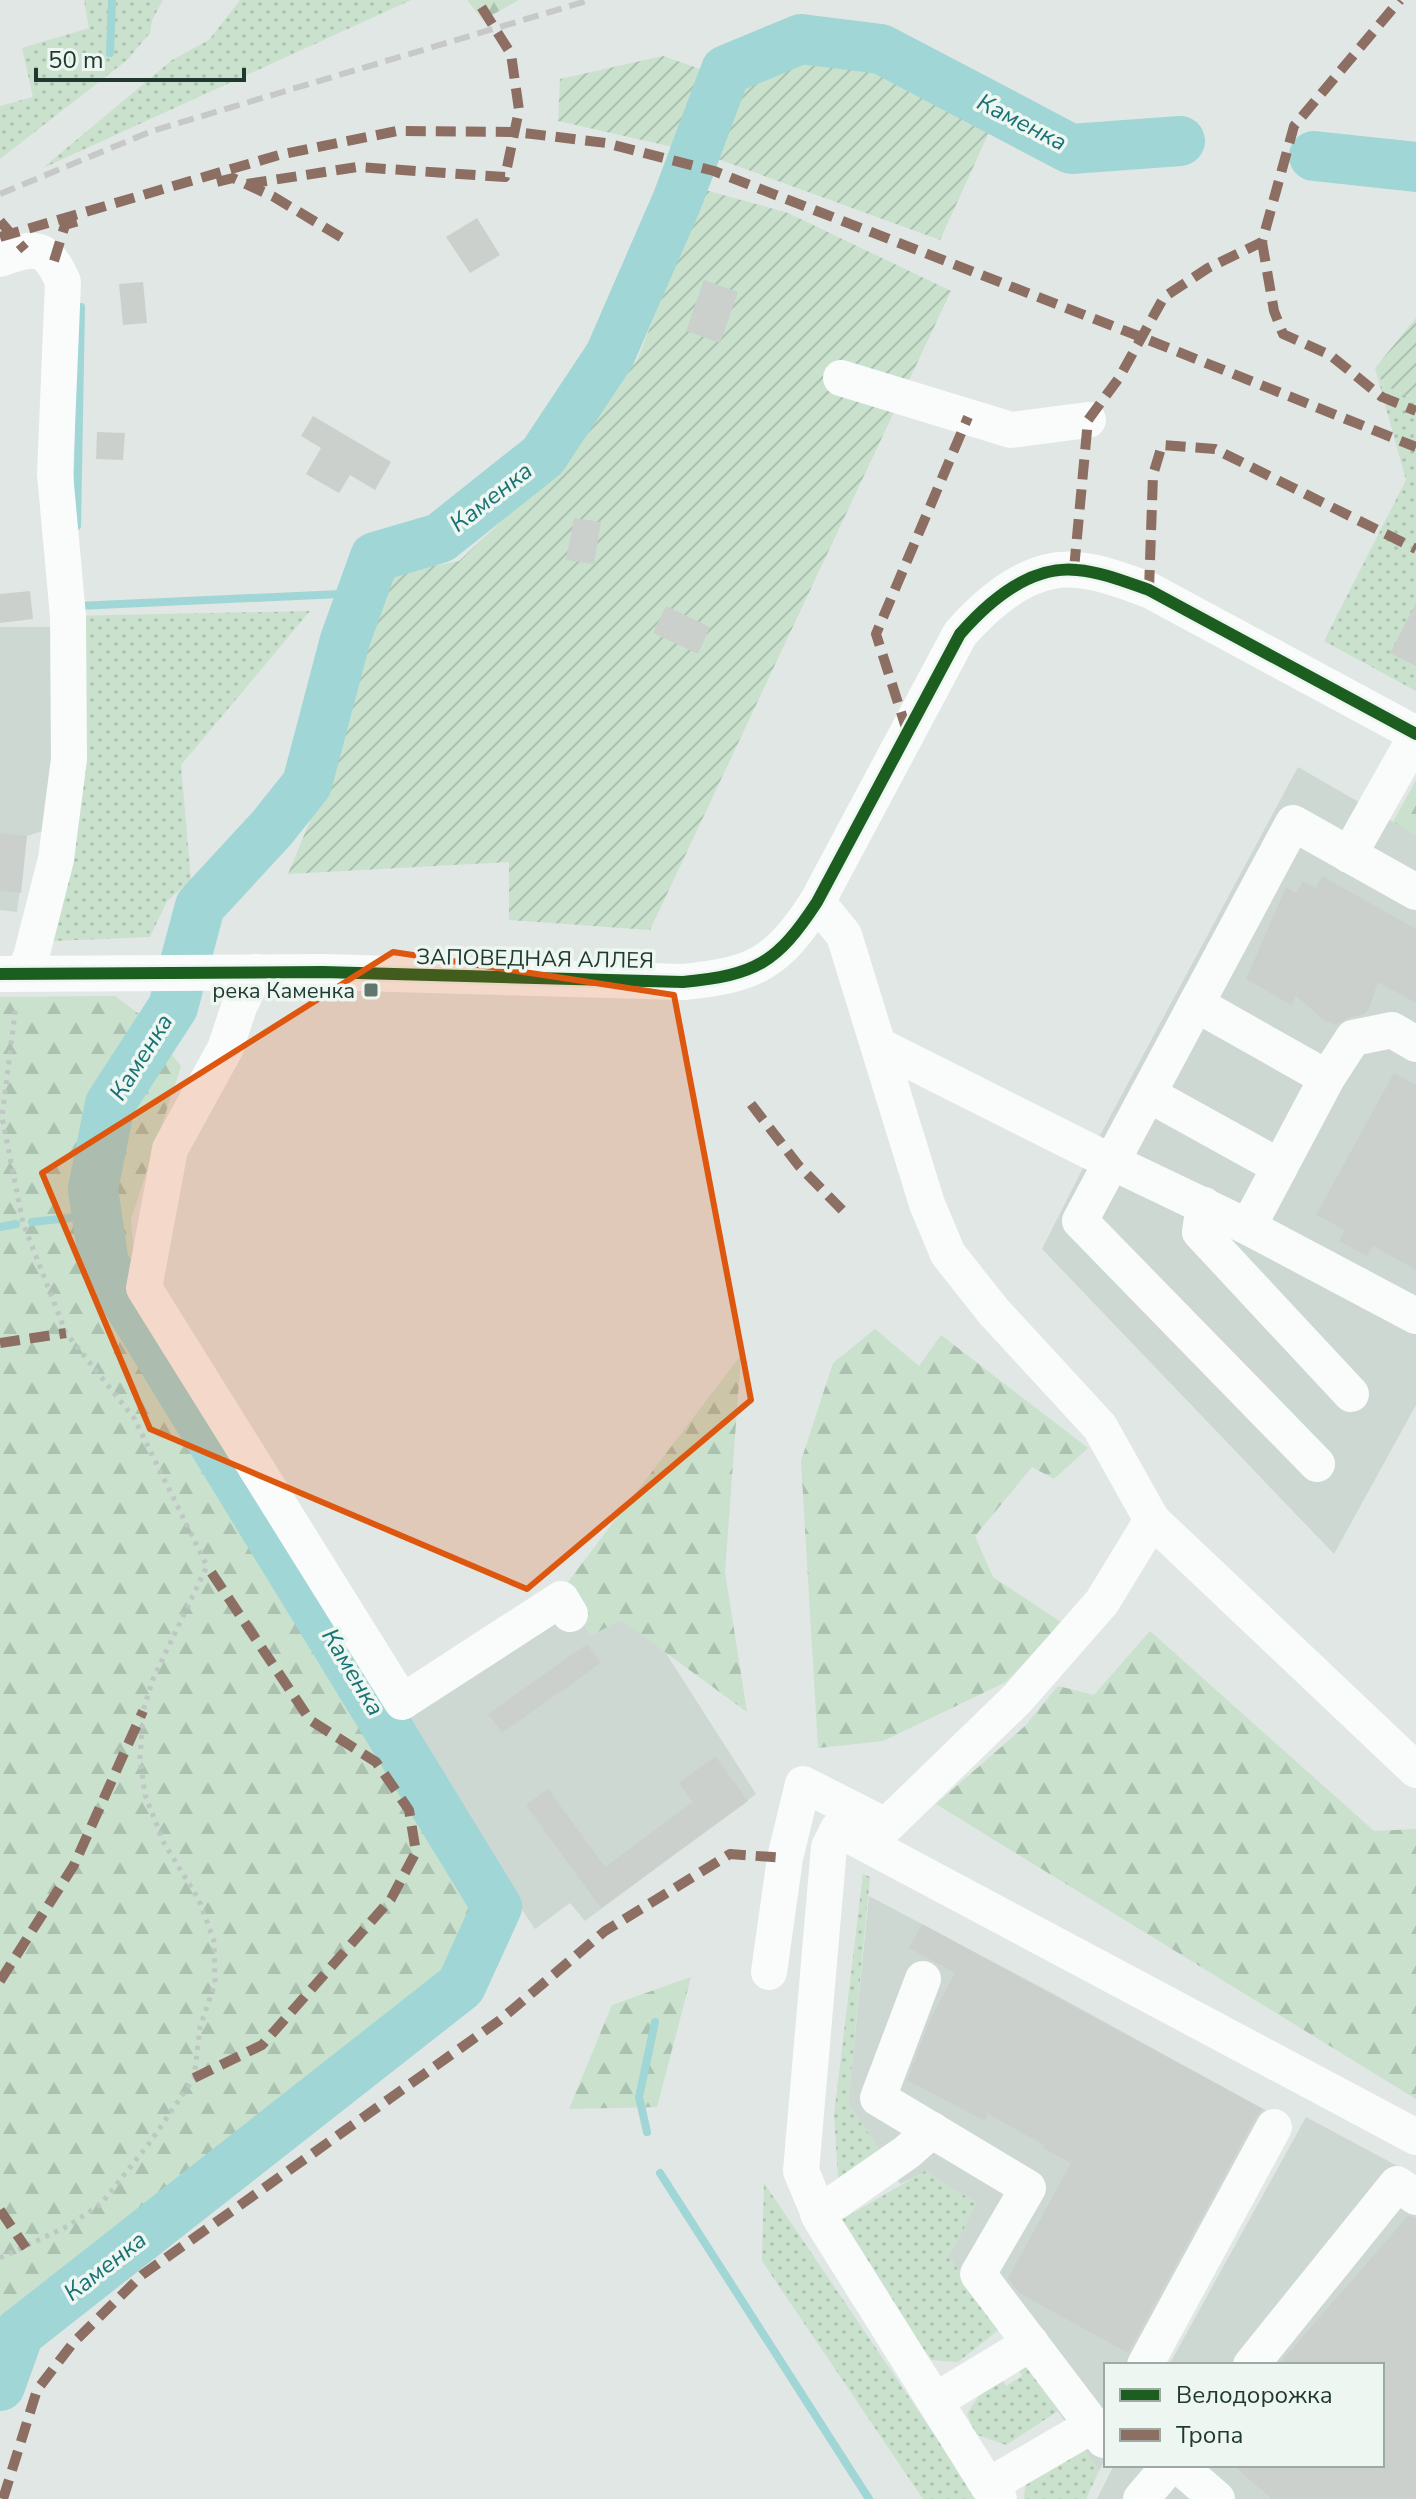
<svg xmlns="http://www.w3.org/2000/svg" width="1416" height="2499" font-family="'Nunito Sans',sans-serif">
<defs>
<pattern id="grass-dots" width="8" height="8" patternUnits="userSpaceOnUse" patternTransform="scale(2)"><rect width="8" height="8" fill="#c9e1cd"/><path d="M2 2h.1M6 6h.1" fill="none" stroke="#acc2b0" stroke-width="1.8" stroke-linecap="round"/></pattern>
<pattern id="forest-firs" width="22" height="20" patternUnits="userSpaceOnUse" patternTransform="scale(2)"><rect width="22" height="20" fill="#c9e1cd"/><path d="M5 1l3.5 6h-7zM16 11l3.5 6h-7z" fill="#acc2b0"/></pattern>
<pattern id="garden-furrows" width="10" height="10" patternUnits="userSpaceOnUse" patternTransform="scale(2)"><rect width="10" height="10" fill="#c9e1cd"/><path d="M-1 1l2-2M0 10L10 0M9 11l2-2" fill="none" stroke="#acc2b0"/></pattern>
</defs>
<rect width="100%" height="100%" fill="#e1e7e4"/>
<!-- built -->
<g fill="#ced8d3">
<path d="M0,627H58L57,760L46,830L27,836L17,912L0,910Z"/>
<path d="M1298,767L1416,835V1405L1334,1554L1042,1249L1091,1152Z"/>
<path d="M621,1583L756,1794L585,1921L570,1903L535,1929L397,1722Z"/>
<path d="M869,1896L1052,1993L1287,2122L1156,2365H1106V2458L1099,2471L1001,2328L949,2257L926,2171L900,2184L884,2156L848,2104Z"/>
<path d="M1306,2117L1416,2176V2499H1097L1114,2465H1382V2365H1169Z"/>
</g>
<!-- grass -->
<g fill="url(#grass-dots)">
<path d="M84,0H163L152,20L150,33L127,60L0,159V106L33,97L22,48L89,28Z"/>
<path d="M240,0H411L43,168L172,60L209,40Z"/>
<path d="M1375,368L1384,385L1416,400V691L1324,641L1406,480Z"/>
<path d="M310,611L181,765L191,880L167,901L150,937L53,941L68,616Z"/>
<path d="M863,1874L870,1877L848,2104L884,2156L839,2192L834,2115Z"/>
<path d="M925,2171L977,2203L949,2257L1001,2328L958,2362L931,2360L836,2223Z"/>
<path d="M764,2183L978,2499H923L762,2261Z"/>
<path d="M1025,2362L1058,2411L1006,2445L975,2434L967,2414L980,2394L1001,2378L1006,2386L1022,2376L1018,2368Z"/>
<path d="M1081,2444L1099,2471L1086,2499H1024L1026,2479Z"/>
</g>
<!-- forest -->
<g fill="url(#forest-firs)">
<path d="M467,0H519L483,20Z"/>
<path d="M1416,780V835L1393,822Z"/>
<path d="M115,996L139,1014L181,1066L131,1219L137,1290L497,1900L449,1972L5,2321L0,2335V997Z"/>
<path d="M875,1329L919,1366L941,1335L1088,1448L1054,1479L1032,1467L975,1536L993,1577L1062,1623L1006,1682L883,1741L818,1748L801,1461L833,1363Z"/>
<path d="M741,1355L725,1572L747,1712L621,1620L590,1636L564,1587Z"/>
<path d="M1150,1631L1374,1831L1416,1829V2099L936,1804L1025,1726L1058,1686L1094,1695Z"/>
<path d="M691,1977L657,2107L569,2109L612,2005Z"/>
</g>
<!-- garden -->
<g fill="url(#garden-furrows)">
<path d="M795,48L877,57L944,91L990,130L940,240L704,154L558,121L560,79L663,56L726,78Z"/>
<path d="M705,190L788,213L951,291L650,930L509,920V862L288,874L320,797L363,641L391,574L459,561L554,472L637,360Z"/>
<path d="M1416,318V400L1384,385L1375,368Z"/>
</g>
<g fill="none" stroke-linecap="round" stroke-linejoin="round">
<!-- stream -->
<g stroke="#a0d6d6" stroke-width="8">
<path d="M110,53L112,0"/>
<path d="M77,526L81,307"/>
<path d="M77,606L362,593"/>
<path d="M32,1222L97,1215"/>
<path d="M0,1227L16,1224"/>
<path d="M647,2132L639,2097L655,2022"/>
<path d="M660,2173L869,2499"/>
</g>
<!-- river -->
<g stroke="#a0d6d6" stroke-width="50">
<path d="M1314,156L1416,167"/>
<path d="M0,2386L19,2333L461,1986L497,1907L104,1264L93,1189L110,1104L173,1007L200,906L272,828L307,784L345,640L375,557L440,538L543,456L610,355L677,201L726,70L801,39L881,49L1071,149L1180,141"/>
</g>
</g>
<!-- building -->
<g fill="#cbd0cd">
<path d="M477,218L500,255L470,273L446,237Z"/>
<path d="M704,280L738,292L720,343L686,331Z"/>
<path d="M143,282L147,323L123,325L119,284Z"/>
<path d="M313,416L391,462L375,490L350,475L339,493L306,474L321,448L301,436Z"/>
<path d="M97,432L125,433L123,460L96,459Z"/>
<path d="M574,518L601,522L594,564L566,560Z"/>
<path d="M30,591L33,619L0,623V594Z"/>
<path d="M1416,603V666L1390,653Z"/>
<path d="M666,606L710,627L698,654L653,633Z"/>
<path d="M0,833L27,836L21,893L0,891Z"/>
<path d="M1322,876L1416,929V1003L1378,982L1369,1009L1364,1014L1348,1018L1336,1025L1324,1020L1296,996L1291,1005L1246,979L1286,887L1296,893L1303,881L1316,888Z"/>
<path d="M1394,1073L1416,1085V1270L1373,1246L1367,1256L1339,1241L1345,1230L1316,1215Z"/>
<path d="M587,1644L601,1663L502,1733L488,1714Z"/>
<path d="M715,1756L748,1801L601,1908L526,1805L548,1789L605,1867L693,1802L679,1783Z"/>
<path d="M922,1924L1263,2109L1256,2117L1128,2353L1019,2293L1008,2278L1071,2163L1043,2148L1044,2145L988,2114L985,2121L907,2080L930,2020L955,1973L909,1948Z"/>
<path d="M1408,2216L1416,2218V2499H1272L1233,2465H1382V2365H1278Z"/>
</g>
<g fill="none" stroke-linecap="round" stroke-linejoin="round">
<!-- path -->
<path stroke="#bfc7c4" stroke-width="5" stroke-dasharray="4 6" stroke-linecap="butt" d="M0,2258L68,2226L101,2204L151,2141L194,2078L200,2027L215,1983L214,1941L199,1900L164,1843L145,1795L140,1759L143,1711L153,1679L207,1566L134,1418L66,1333L23,1223L2,1117L16,1005"/>
<!-- minor -->
<g stroke="#fafbfb" stroke-width="36">
<path d="M0,259C35,246 47,245 63,282L55,474L68,616L69,759L56,859L31,957L24,973"/>
<path d="M841,378L1011,430L1088,420"/>
<path d="M1349,855L1416,736"/>
<path d="M817,902L844,935L927,1204L948,1254L994,1312L1100,1427L1152,1520L1416,1770"/>
<path d="M256,972L239,1007L225,1049L170,1149L144,1288L402,1702L561,1599L570,1614"/>
<path d="M0,974L323,972L683,982C756,975 777,963 817,902L960,634C988,602 1030,565 1077,570C1102,572 1126,582 1149,590L1416,734"/>
<path d="M1196,1004L1327,1078"/>
<path d="M880,1046L1091,1152L1248,1227L1416,1316"/>
<path d="M1148,1094L1280,1167"/>
<path d="M1204,1205L1200,1232L1351,1394"/>
<path d="M1248,1227L1327,1078L1353,1038L1392,1030L1416,1044"/>
<path d="M1317,1464L1080,1221L1293,823L1416,892"/>
<path d="M769,1972L785,1858L803,1784L886,1826L1017,1699L1102,1602L1152,1520"/>
<path d="M923,1979L878,2098L1028,2188L978,2274L1104,2440L1106,2437"/>
<path d="M818,2214L907,2152L932,2130"/>
<path d="M1145,2365L1274,2127"/>
<path d="M1251,2365L1397,2184L1416,2197"/>
<path d="M935,2401L1031,2343"/>
<path d="M1178,2465L1217,2499"/>
<path d="M988,2486L1093,2425"/>
<path d="M999,2499L988,2486L822,2221L801,2171L829,1847L838,1829L1416,2137"/>
<path d="M1141,2499L1170,2465"/>
</g>
<!-- rail -->
<path stroke="#c6c9c8" stroke-width="6" stroke-dasharray="16 8" stroke-linecap="butt" d="M0,194L152,131L590,0"/>
<!-- quiet -->
<g stroke="#8d6e63" stroke-width="10" stroke-dasharray="20 10" stroke-linecap="butt">
<path d="M217,182L233,178L274,197L344,239"/>
<path d="M247,184L357,167L505,177L519,110L511,54L477,0"/>
<path d="M0,221L25,250"/>
<path d="M0,237L279,155L397,131L516,132L606,143L714,171L1141,337L1416,447"/>
<path d="M1262,242L1274,311L1283,334L1330,355L1382,397L1416,411"/>
<path d="M54,261L65,225L78,221"/>
<path d="M1074,569L1088,420L1119,378L1164,297L1208,268L1262,242L1294,126L1400,0"/>
<path d="M1149,590L1153,475L1162,445L1215,449L1416,549"/>
<path d="M907,731L876,634L968,417"/>
<path d="M751,1104L799,1166L849,1217"/>
<path d="M0,1343L66,1333"/>
<path d="M0,1981L74,1865L143,1711"/>
<path d="M194,2078L262,2045L391,1899L416,1852L409,1810L376,1762L310,1720L207,1566"/>
<path d="M0,2210L26,2248"/>
<path d="M3,2499L37,2390L73,2343L142,2275L500,2020L605,1931L730,1854L785,1858"/>
</g>
<!-- cycleway casing -->
<g stroke="#eef6f1" stroke-width="17">
<path id="cycleway" d="M0,974L323,972L683,982C756,975 777,963 817,902L960,634C988,602 1030,565 1077,570C1102,572 1126,582 1149,590L1416,734"/>
</g>
<!-- cycleway -->
<use href="#cycleway" stroke="#1b5e20" stroke-width="12"/>
</g>
<!-- marked area -->
<path fill="#de570e" fill-opacity="0.2" stroke="#de570e" stroke-width="6" stroke-linejoin="round" d="M393,952L674,995L751,1400L527,1589L150,1429L42,1173Z"/>
<!-- markers -->
<rect fill="#63766e" stroke="#eef6f1" stroke-width="3" x="363" y="982" width="16" height="16" rx="4"/>
<g text-anchor="middle" stroke-width="7" stroke-linejoin="round" paint-order="stroke">
<!-- street labels -->
<g font-size="22" fill="#1f392f" stroke="#eef6f1">
<text transform="translate(535 958) rotate(1)" y="8">ЗАПОВЕДНАЯ АЛЛЕЯ</text>
</g>
<!-- poi labels -->
<g font-size="22" fill="#1f392f" stroke="#eef6f1" text-anchor="end">
<text x="355" y="998">река Каменка</text>
</g>
<!-- water labels -->
<g font-size="24" font-style="italic" fill="#197275" stroke="#eef6f1">
<text transform="translate(1022 122) rotate(27)" y="8">Каменка</text>
<text transform="translate(491 497) rotate(-38)" y="8">Каменка</text>
<text transform="translate(141 1057) rotate(-58)" y="8">Каменка</text>
<text transform="translate(353 1672) rotate(59)" y="8">Каменка</text>
<text transform="translate(105 2266) rotate(-38)" y="8">Каменка</text>
</g>
</g>
<!-- legend -->
<rect x="1104" y="2363" width="280" height="104" fill="#eef6f1" stroke="#9baaa3" stroke-width="2"/>
<rect x="1120" y="2389" width="40" height="12" fill="#1b5e20" stroke="#9baaa3" stroke-width="2"/>
<text x="1176" y="2403" font-size="24" fill="#1f392f">Велодорожка</text>
<rect x="1120" y="2429" width="40" height="12" fill="#8d6e63" stroke="#9baaa3" stroke-width="2"/>
<text x="1176" y="2443" font-size="24" fill="#1f392f">Тропа</text>
<!-- scale -->
<path d="M36 68v12h208v-12" fill="none" stroke="#1f392f" stroke-width="4"/>
<text x="48" y="68" font-size="24" fill="#1f392f" stroke="#eef6f1" stroke-width="6" paint-order="stroke">50 m</text>
</svg>
